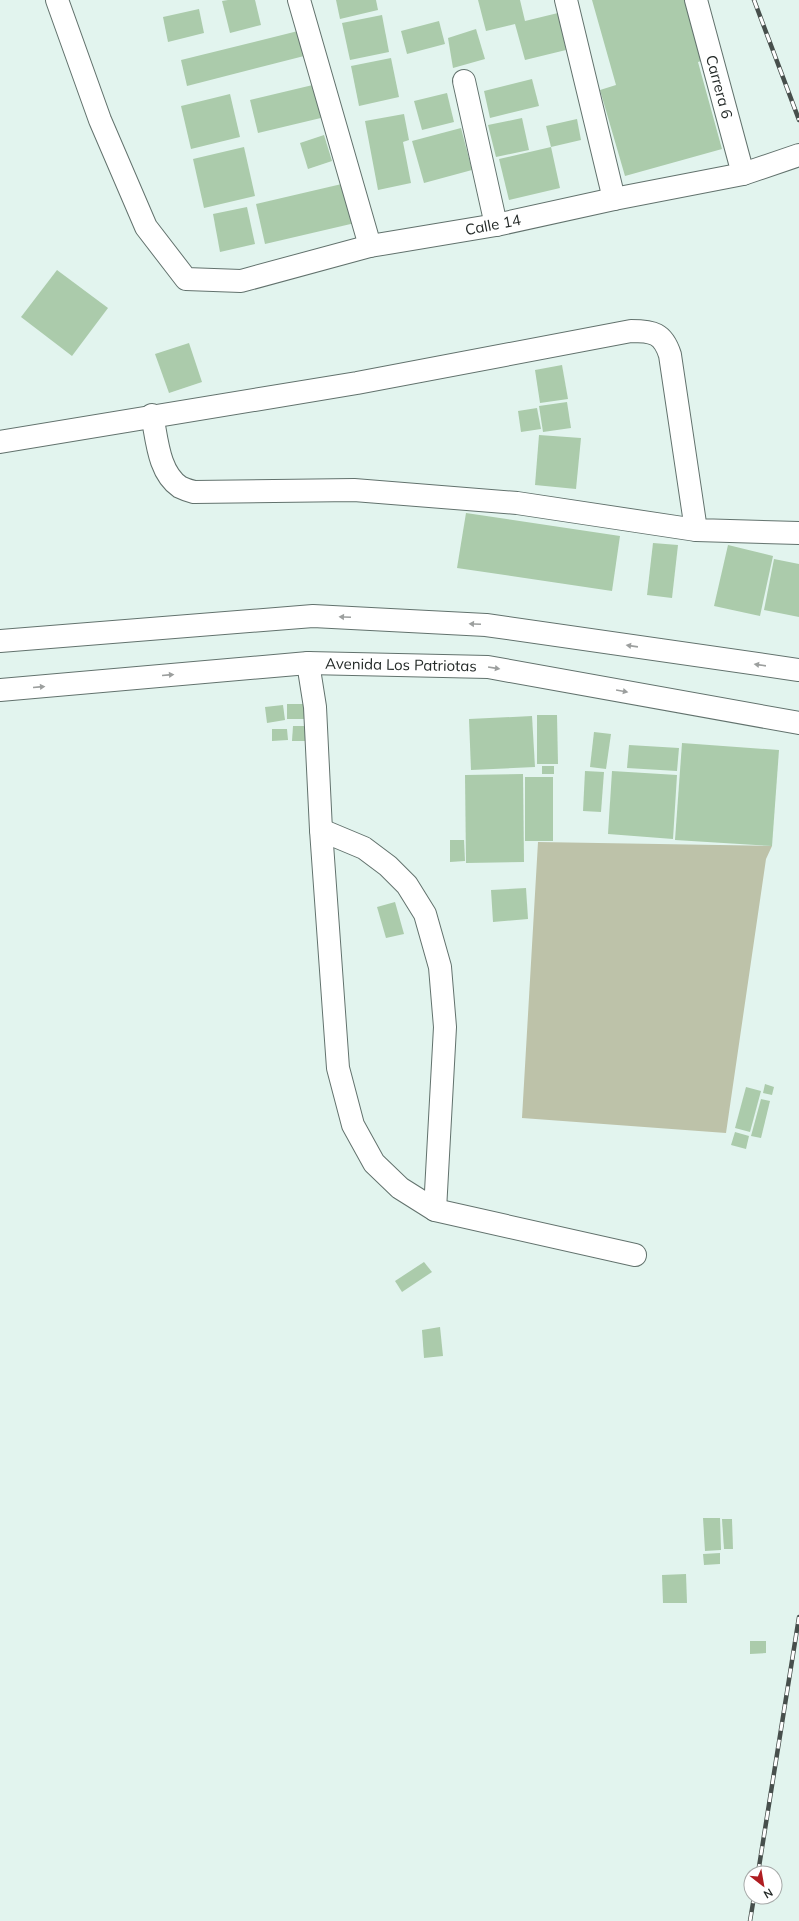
<svg xmlns="http://www.w3.org/2000/svg" width="799" height="1921" font-family="Mulish,sans-serif">
<rect width="100%" height="100%" fill="#e2f4ee"/>
<!-- green -->
<path fill="#bdc2a9" d="M538,842L772,846L766,859L726,1133L522,1118Z"/>
<!-- building -->
<g fill="#abcbab">
<path d="M228,0H255L261,25L230,33L222,1Z"/>
<path d="M336,0H376L378,10L340,19Z"/>
<path d="M478,0H520L525,21L558,13L566,50L525,60L515,24L486,31Z"/>
<path d="M592,0H688L705,60L698,62L722,149L625,176L600,90L616,85Z"/>
<path d="M199,9L204,33L168,42L163,17Z"/>
<path d="M382,15L389,52L350,60L342,23Z"/>
<path d="M439,21L445,44L407,54L401,31Z"/>
<path d="M476,29L485,59L453,68L448,38Z"/>
<path d="M302,30L308,55L187,86L181,60Z"/>
<path d="M391,58L399,97L359,106L351,66Z"/>
<path d="M532,79L539,106L490,118L484,91Z"/>
<path d="M317,84L325,117L258,133L250,100Z"/>
<path d="M447,93L454,122L422,130L414,101Z"/>
<path d="M230,94L240,137L191,149L181,106Z"/>
<path d="M404,114L409,140L403,142L411,183L378,190L365,121Z"/>
<path d="M522,118L529,150L496,157L488,125Z"/>
<path d="M577,119L581,140L551,147L546,126Z"/>
<path d="M461,128L472,170L424,183L412,141Z"/>
<path d="M324,135L332,161L308,169L300,143Z"/>
<path d="M244,147L255,196L204,208L193,159Z"/>
<path d="M551,147L560,188L509,200L499,159Z"/>
<path d="M346,183L355,223L265,244L256,204Z"/>
<path d="M247,207L255,244L220,252L213,214Z"/>
<path d="M57,270L108,308L72,356L21,317Z"/>
<path d="M189,343L202,382L169,393L155,354Z"/>
<path d="M562,365L568,399L540,403L535,370Z"/>
<path d="M567,402L571,428L543,432L539,406Z"/>
<path d="M537,408L541,429L521,432L518,411Z"/>
<path d="M539,435L581,438L576,489L535,485Z"/>
<path d="M466,513L620,536L612,591L457,568Z"/>
<path d="M653,543L678,545L672,598L647,595Z"/>
<path d="M728,545L773,556L760,616L714,606Z"/>
<path d="M774,559L799,564V617L764,610Z"/>
<path d="M287,704H305L304,719H287Z"/>
<path d="M283,705L285,720L267,723L265,707Z"/>
<path d="M537,715H557L558,764H537Z"/>
<path d="M532,716L535,767L471,770L469,719Z"/>
<path d="M293,726H307V741H292Z"/>
<path d="M272,729H287L288,740L272,741Z"/>
<path d="M594,732L611,734L606,769L590,767Z"/>
<path d="M682,743L779,750L772,846L675,840Z"/>
<path d="M629,745L679,748L677,771L627,768Z"/>
<rect x="542" y="766" width="12" height="8"/>
<path d="M585,771L604,772L601,812L583,811Z"/>
<path d="M612,771L677,775L673,839L608,834Z"/>
<path d="M523,774L524,862L466,863L465,775Z"/>
<rect x="525" y="777" width="28" height="64"/>
<path d="M450,840H464L465,861L450,862Z"/>
<path d="M526,888L528,919L493,922L491,890Z"/>
<path d="M395,902L404,934L386,938L377,907Z"/>
<path d="M765,1084L774,1087L772,1095L763,1093Z"/>
<path d="M746,1087L761,1091L750,1132L735,1128Z"/>
<path d="M761,1099L770,1101L761,1138L751,1136Z"/>
<path d="M735,1132L749,1136L746,1149L731,1145Z"/>
<path d="M424,1262L432,1272L402,1292L395,1281Z"/>
<path d="M440,1327L443,1356L424,1358L422,1330Z"/>
<path d="M703,1518H720L721,1550L705,1551Z"/>
<path d="M722,1519H732L733,1549H724Z"/>
<path d="M720,1553V1564L704,1565L703,1554Z"/>
<path d="M686,1574L687,1603H663L662,1575Z"/>
<path d="M750,1641H766V1653L750,1654Z"/>
</g>
<g fill="none" stroke-linecap="round" stroke-linejoin="round">
<!-- minor casing -->
<g stroke="#62726d" stroke-width="24">
<g id="minor">
<path d="M57,0L100,120L146,227L186,279L241,281L370,246L496,225L614,199L743,174L799,155"/>
<path d="M299,0L370,246"/>
<path d="M566,0L614,199"/>
<path d="M696,0L743,174"/>
<path d="M464,81L496,225"/>
<path d="M152,415C157,438 158,472 180,487C184,489 190,491 194,492L354,490L517,503L696,530"/>
<path d="M0,442L357,383L631,331C653,331 663,333 670,355L696,530L799,533"/>
<path d="M308,663L315,707L321,830L338,1068L353,1125L374,1163L400,1188L435,1210L635,1255"/>
<path d="M321,830L364,848L388,866L407,885L425,914L440,967L445,1027L435,1210"/>
</g>
</g>
<!-- major casing -->
<g stroke="#62726d" stroke-width="24">
<g id="major">
<path d="M0,641L313,616L486,625L799,670"/>
<path d="M0,690L308,663L488,667L799,723"/>
</g>
</g>
<!-- minor -->
<use href="#minor" stroke="#fff" stroke-width="22"/>
<!-- major -->
<use href="#major" stroke="#fff" stroke-width="22"/>
<!-- rail casing -->
<g stroke="#474f4c" stroke-width="4.5">
<g id="rail">
<path d="M754,0L799,120"/>
<path d="M758,1873L799,1617"/>
<path d="M750,1921L754,1897"/>
</g>
</g>
<!-- rail -->
<use href="#rail" stroke="#fff" stroke-width="3" stroke-dasharray="9" stroke-linecap="butt"/>
</g>
<!-- one-way arrows -->
<defs><path id="oneway-solid" d="M-6-.8H1V-3.2L6.5 0L1 3.2V.8H-6Z"/></defs>
<g fill="#9c9f9e">
<use href="#oneway-solid" transform="translate(345 617) rotate(-177)"/>
<use href="#oneway-solid" transform="translate(475 624) rotate(-177)"/>
<use href="#oneway-solid" transform="translate(632 646) rotate(-172)"/>
<use href="#oneway-solid" transform="translate(760 665) rotate(-172)"/>
<use href="#oneway-solid" transform="translate(494 668) rotate(9)"/>
<use href="#oneway-solid" transform="translate(168 675) rotate(-5)"/>
<use href="#oneway-solid" transform="translate(39 687) rotate(-5)"/>
<use href="#oneway-solid" transform="translate(622 691) rotate(10)"/>
</g>
<g text-anchor="middle" stroke-width="3.5" stroke-linejoin="round" paint-order="stroke">
<!-- street labels -->
<g font-size="15" fill="#242a28" stroke="#fff">
<text transform="translate(719 87) rotate(75)" y="5">Carrera 6</text>
<text transform="translate(493 225) rotate(-11)" y="5">Calle 14</text>
<text transform="translate(401 665) rotate(1)" y="5">Avenida Los Patriotas</text>
</g>
</g>
<!-- north arrow -->
<g transform="translate(763 1885) rotate(149)"><circle r="19" fill="#ffffff" stroke="#a7aaa9"/>
<path d="M0-3L7 15L0 10L-7 15Z" fill="#af1d21"/>
<text y="-6" font-size="11" font-weight="bold" text-anchor="middle" fill="#242a28">N</text>
</g>
</svg>
